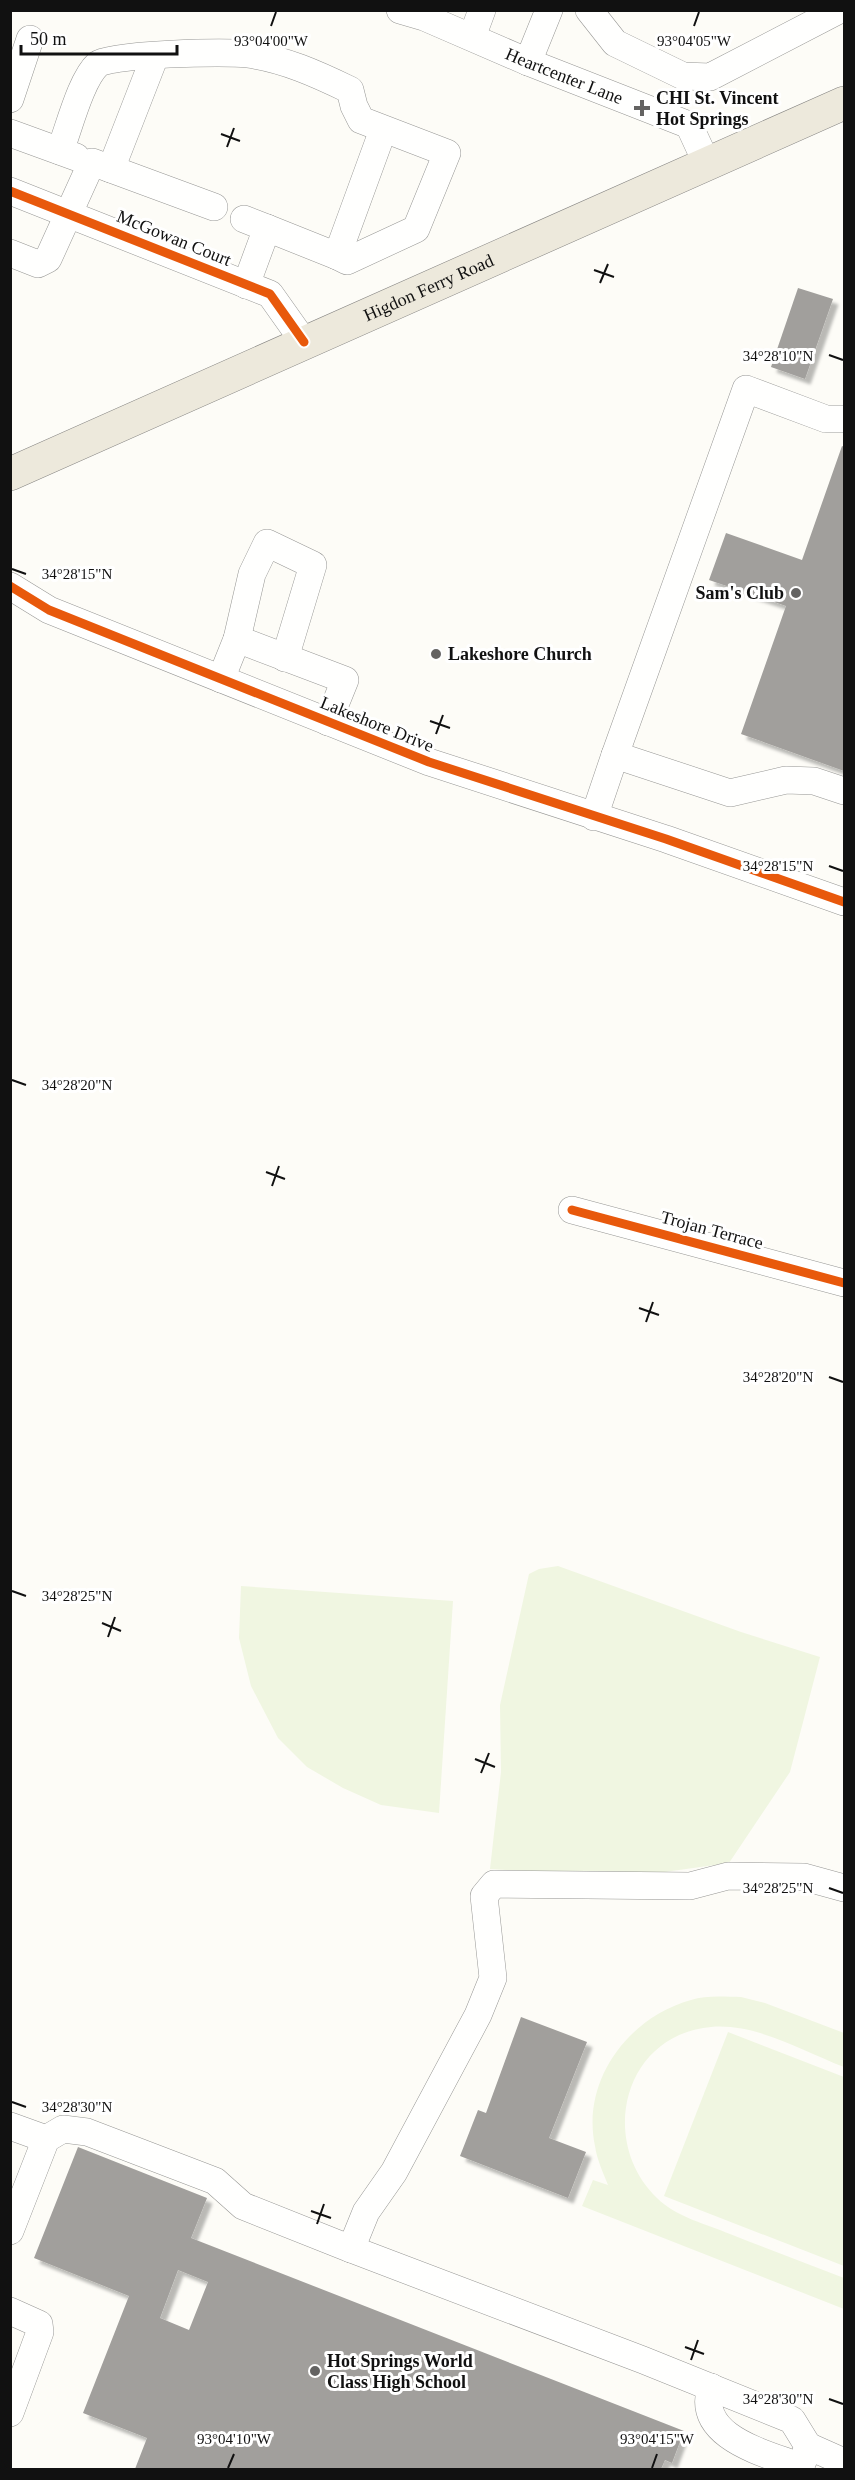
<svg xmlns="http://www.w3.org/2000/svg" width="855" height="2480" font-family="Georgia,serif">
<defs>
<filter id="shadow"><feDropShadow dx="5.5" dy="5.5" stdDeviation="1.5" flood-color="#0004"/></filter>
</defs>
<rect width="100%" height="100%" fill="#fdfcf7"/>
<!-- pitch -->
<g fill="#f0f6e1">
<path d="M558,1566L741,1632L820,1657L790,1772L729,1863L629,1877L490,1869L501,1772L500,1705L529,1574L539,1569Z"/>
<path d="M241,1586L453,1601L439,1813L381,1805L343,1788L307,1767L278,1738L251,1686L239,1638Z"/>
<path d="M741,1997L765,2003L844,2033V2067C803,2051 756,2023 711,2027C623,2035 598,2141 657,2198C676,2217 706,2224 730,2234C768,2249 806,2263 844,2278V2309L582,2206L593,2180L608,2185C603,2172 597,2160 595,2146C581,2080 629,2017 691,2000C706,1995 725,1997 741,1997Z"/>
<path d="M728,2032L844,2077V2266L664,2196Z"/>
</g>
<!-- building -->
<g fill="#a19f9c" fill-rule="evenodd" filter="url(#shadow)">
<path d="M798,288L833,299L805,379L771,367Z"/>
<path d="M842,446L844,447V771L741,734L786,606L709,580L726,533L802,560Z"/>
<path d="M521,2017L587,2042L549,2138L586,2152L568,2198L460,2156L478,2110L486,2113Z"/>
<path d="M78,2147L207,2198L191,2238L684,2431L672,2463L665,2460L661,2469H135L147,2438L83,2413L129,2296L34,2258ZM178,2270L208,2282L189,2330L160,2318Z"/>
</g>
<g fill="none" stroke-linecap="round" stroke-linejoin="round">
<!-- minor casing -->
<g stroke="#979795" stroke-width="28">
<g id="minor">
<path id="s1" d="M400,10L424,17L528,62L689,125L707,164"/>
<path d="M589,10L615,43L683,76L710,77L839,10"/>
<path d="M472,37L482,10"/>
<path d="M528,62L549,10"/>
<path d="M10,99L30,39"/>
<path d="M10,133L76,157"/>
<path d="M60,151C69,128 81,79 98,64C110,54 227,51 247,54C284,59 317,74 350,90L354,106L361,120L447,153L416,229L347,261L337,256"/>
<path d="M111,169L155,56"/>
<path d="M10,191L270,294L304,342"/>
<path d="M244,219L267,228L246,285"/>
<path d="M267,228L337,256L383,130"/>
<path d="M10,253L38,264L48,259L92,162L214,207"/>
<path d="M10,586L49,610L429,762L666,839L844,902"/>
<path d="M237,639L252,574L267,543L313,565L285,658"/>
<path d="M221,679L237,639L345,680L328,722"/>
<path d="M615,755L746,389L826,419H844"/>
<path d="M594,817L615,755L730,793L786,780L814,781L844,791"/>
<path d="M572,1210L844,1283"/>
<path d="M10,2126L46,2139"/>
<path d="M10,2231L46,2139L63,2129L87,2132L215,2181L243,2206L351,2249L366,2212L394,2172L478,2015L493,1978L484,1896L494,1884L690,1886L728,1876L804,1877L844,1888"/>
<path d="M351,2249L643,2360L792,2420L808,2446"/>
<path d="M10,2311L39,2324L40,2332L10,2413"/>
<path d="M711,2387C695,2438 766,2453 801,2467"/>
<path d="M803,2461L808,2446L844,2462"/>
</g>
</g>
<!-- major casing -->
<g stroke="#858482" stroke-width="34">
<g id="major">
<path id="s2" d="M10,474L844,103"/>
</g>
</g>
<!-- minor -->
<use href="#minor" stroke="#fffffe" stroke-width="27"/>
<!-- major -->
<use href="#major" stroke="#ede9dc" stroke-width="33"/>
<!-- cycleway casing -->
<g stroke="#fff" stroke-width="13">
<g id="cycleway">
<path d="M10,191L270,294L304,342"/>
<path d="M10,586L49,610L429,762L666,839L844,902"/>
<path d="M572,1210L844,1283"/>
</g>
</g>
<!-- cycleway -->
<use href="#cycleway" stroke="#e8590c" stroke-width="9"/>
</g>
<!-- ticks -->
<path fill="none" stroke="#111" stroke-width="2" d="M271,26L276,12M694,26L699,12M221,134L240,141M227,147L234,128M594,270L614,277M600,283L608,264M829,355L843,360M12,569L26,574M430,721L450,728M436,734L443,715M829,866L843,871M12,1080L26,1085M266,1172L285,1179M272,1186L279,1166M639,1308L659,1315M646,1322L653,1302M829,1377L843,1382M12,1591L26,1596M102,1623L121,1631M108,1637L115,1617M475,1759L495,1767M481,1773L489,1753M829,1888L843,1893M12,2102L26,2107M311,2211L331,2218M317,2224L324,2204M685,2347L704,2354M691,2360L698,2340M829,2399L843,2404M228,2468L234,2454M652,2468L657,2454"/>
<!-- markers -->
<g fill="#646362" stroke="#fff" stroke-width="2">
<path d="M639 99h6v6h6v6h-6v6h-6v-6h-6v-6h6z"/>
<circle cx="796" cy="593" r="6"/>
<circle cx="436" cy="654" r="6"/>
<circle cx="315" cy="2371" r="6"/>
</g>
<g text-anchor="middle" stroke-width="6" stroke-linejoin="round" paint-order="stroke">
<!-- street labels -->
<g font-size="18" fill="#111" stroke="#fff">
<text dy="6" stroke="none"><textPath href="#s1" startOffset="177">Heartcenter Lane</textPath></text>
<text transform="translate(174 238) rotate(22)" y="6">McGowan Court</text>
<text dy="6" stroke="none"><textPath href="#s2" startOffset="458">Higdon Ferry Road</textPath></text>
<text transform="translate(377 724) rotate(22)" y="6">Lakeshore Drive</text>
<text transform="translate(712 1230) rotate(15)" y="6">Trojan Terrace</text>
</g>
<!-- poi labels -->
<g font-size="18" font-weight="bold" fill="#111" stroke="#fff" text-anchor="start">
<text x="656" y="104">CHI St. Vincent<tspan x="656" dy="21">Hot Springs</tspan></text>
<text x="784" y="599" text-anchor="end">Sam's Club</text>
<text x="448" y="660">Lakeshore Church</text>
<text x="327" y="2367">Hot Springs World<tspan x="327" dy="21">Class High School</tspan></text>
</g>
</g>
<g font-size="15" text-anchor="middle" fill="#111" stroke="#fff" stroke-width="6" stroke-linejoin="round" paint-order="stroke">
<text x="271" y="46">93°04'00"W</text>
<text x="694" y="46">93°04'05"W</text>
<text x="778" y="361">34°28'10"N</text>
<text x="77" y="579">34°28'15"N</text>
<text x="778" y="871">34°28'15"N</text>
<text x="77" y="1090">34°28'20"N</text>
<text x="778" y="1382">34°28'20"N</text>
<text x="77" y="1601">34°28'25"N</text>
<text x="778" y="1893">34°28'25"N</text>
<text x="77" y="2112">34°28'30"N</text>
<text x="778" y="2404">34°28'30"N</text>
<text x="234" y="2444">93°04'10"W</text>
<text x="657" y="2444">93°04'15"W</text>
</g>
<!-- border -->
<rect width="855" height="2480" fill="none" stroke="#111111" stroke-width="24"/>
<!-- scale -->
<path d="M21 45v9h156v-9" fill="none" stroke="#111111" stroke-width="3"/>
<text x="30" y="45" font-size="18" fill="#111111" stroke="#ffffff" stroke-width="4.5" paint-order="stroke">50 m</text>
</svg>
